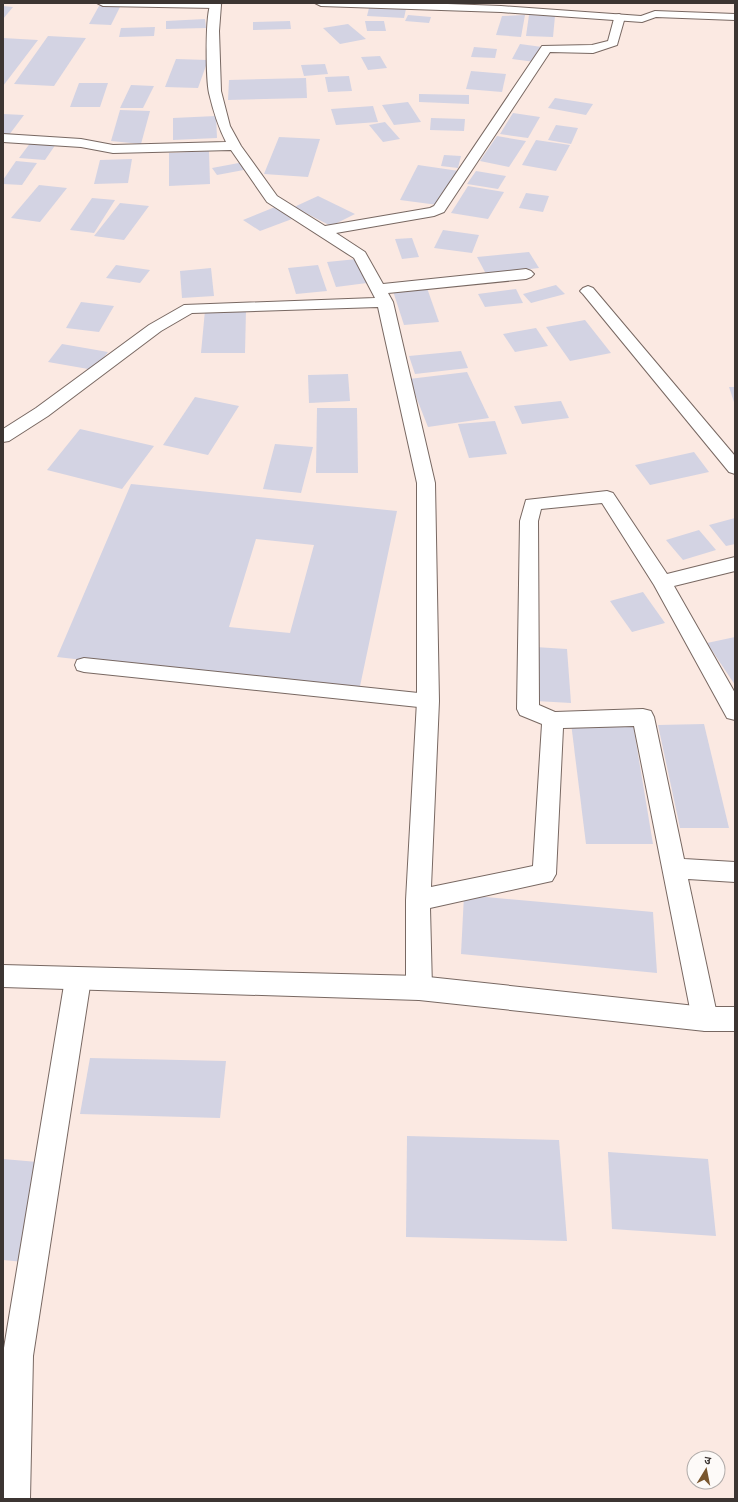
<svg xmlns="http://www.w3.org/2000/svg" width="738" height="1502" font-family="'Work Sans','Noto Sans Devanagari',sans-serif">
<rect width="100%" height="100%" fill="#fbe9e2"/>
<!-- building -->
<g fill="#d3d3e3" fill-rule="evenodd">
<path d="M3,6L13,7L3,19Z"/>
<path d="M99,6L120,7L111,25L89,24Z"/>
<path d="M369,8L406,9L404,18L367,16Z"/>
<path d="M408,15L431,17L429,23L405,21Z"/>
<path d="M525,15L521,37L496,35L502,16Z"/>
<path d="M529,15L555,16L553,37L526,36Z"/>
<path d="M205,19L206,28L166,29V21Z"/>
<path d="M290,21L291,29L253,30V22Z"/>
<path d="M365,21H384L386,31H367Z"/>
<path d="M348,24L366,39L340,44L323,28Z"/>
<path d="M155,27L154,36L119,37L121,28Z"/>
<path d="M48,36L86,38L54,86L14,84Z"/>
<path d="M3,38L38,40L3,86Z"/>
<path d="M520,44L542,47L535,62L512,59Z"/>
<path d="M474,47L497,49L495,58L471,57Z"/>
<path d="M380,56L387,68L368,70L361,57Z"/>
<path d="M176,59L208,60L198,88L165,87Z"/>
<path d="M325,64L328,74L304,76L301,65Z"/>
<path d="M471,71L506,74L502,92L466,89Z"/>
<path d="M349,76L352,91L328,92L325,77Z"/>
<path d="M306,78L307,98L228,100L229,80Z"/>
<path d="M79,83H108L100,107H70Z"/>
<path d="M131,85L154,86L143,108H120Z"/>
<path d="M419,94L469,95V104L419,102Z"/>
<path d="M555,98L593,104L586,115L548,108Z"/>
<path d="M408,102L421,122L394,125L382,105Z"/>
<path d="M373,106L378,122L336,125L331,109Z"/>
<path d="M120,110L150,111L141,144L111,141Z"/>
<path d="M513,113L540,117L528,138L500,134Z"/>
<path d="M3,114L24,115L9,135H3Z"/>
<path d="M216,116L217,138L173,140V118Z"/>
<path d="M431,118L465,119L464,131L430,130Z"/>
<path d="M385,122L400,139L383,142L369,125Z"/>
<path d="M556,125L578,128L571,144L548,140Z"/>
<path d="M497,136L526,141L509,167L480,161Z"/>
<path d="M279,137L320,139L308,177L264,174Z"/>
<path d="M536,140L570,145L556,171L522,165Z"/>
<path d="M31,142L56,144L45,160L19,158Z"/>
<path d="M209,151L210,184L169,186V153Z"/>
<path d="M444,155L461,156L458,168L441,166Z"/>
<path d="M132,159L128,183L94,184L100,160Z"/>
<path d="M16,161L37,163L22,185L3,184V180Z"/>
<path d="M244,162L249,169L217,175L212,168Z"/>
<path d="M418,165L459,171L438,205L400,200Z"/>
<path d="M476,171L506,176L498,189L467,184Z"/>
<path d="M39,185L67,188L40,222L11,218Z"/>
<path d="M468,186L504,192L488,219L451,213Z"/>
<path d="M526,193L549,196L543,212L519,208Z"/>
<path d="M318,196L355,214L331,226L294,207Z"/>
<path d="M92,198L115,200L94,233L70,230Z"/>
<path d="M120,203L149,206L124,240L94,236Z"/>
<path d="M275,207L292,219L260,231L243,220Z"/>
<path d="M443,230L479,235L472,253L434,248Z"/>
<path d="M412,238L419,257L402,259L395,239Z"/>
<path d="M529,252L539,268L486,274L477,257Z"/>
<path d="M357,259L367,283L336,287L327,262Z"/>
<path d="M116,265L150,270L140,283L106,278Z"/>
<path d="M318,265L327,291L296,294L288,268Z"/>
<path d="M211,268L214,296L182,298L180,271Z"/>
<path d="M556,285L565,294L531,303L523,294Z"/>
<path d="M427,288L439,322L404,325L393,291Z"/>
<path d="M516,289L523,303L485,307L478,294Z"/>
<path d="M81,302L114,306L99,332L66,328Z"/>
<path d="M205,310H246L245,353H201Z"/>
<path d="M585,320L611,353L570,361L546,327Z"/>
<path d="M536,328L548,346L515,352L503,334Z"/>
<path d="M62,344L108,352L94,370L48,362Z"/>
<path d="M461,351L468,368L415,374L409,356Z"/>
<path d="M467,372L489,418L428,427L409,379Z"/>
<path d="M348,374L350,401L309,403L308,375Z"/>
<path d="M729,387H735V405Z"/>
<path d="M195,397L239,406L208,455L163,445Z"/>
<path d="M561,401L569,418L522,424L514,406Z"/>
<path d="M317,408H357L358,473H316Z"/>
<path d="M495,421L507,454L469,458L458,424Z"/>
<path d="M80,429L154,446L122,489L47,470Z"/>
<path d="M275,444L313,447L301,493L263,489Z"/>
<path d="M694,452L709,472L650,485L635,465Z"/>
<path d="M131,484L397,511L359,691L57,657ZM256,539L314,545L290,633L229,627Z"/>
<path d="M735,518V544L726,546L709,525Z"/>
<path d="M699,530L716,550L683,560L666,540Z"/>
<path d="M643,592L665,623L632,632L610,601Z"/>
<path d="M735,637V685L707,643Z"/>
<path d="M535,647L567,649L571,703L536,701Z"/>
<path d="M571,723L633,724L653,844H586Z"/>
<path d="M704,724L729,828H680L658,725Z"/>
<path d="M464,895L653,912L657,973L461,954Z"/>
<path d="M90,1058L226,1061L220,1118L80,1114Z"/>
<path d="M407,1136L559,1140L567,1241L406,1237Z"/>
<path d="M608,1152L708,1159L716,1236L612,1229Z"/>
<path d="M3,1159L49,1163L24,1262L3,1260Z"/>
</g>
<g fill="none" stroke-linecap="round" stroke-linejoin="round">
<!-- service casing -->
<g stroke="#786862" stroke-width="2">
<path id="service" d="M84,658L428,694L435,696L438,701L435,706L428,708L84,672L77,670L75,665L77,660Z"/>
</g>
<!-- minor casing -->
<g stroke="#786862" stroke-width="2">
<g id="minor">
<path d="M211,3H219L221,5L219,31L221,91L230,126L241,146L277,196L325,226L430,208L434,206L542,46L592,45L608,41L615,15L619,14L625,17L617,45L593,53L550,52L444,212L434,216L336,233L365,252L383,284L526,269L531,271L534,274L531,277L526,279L388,293L393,302L435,483L439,701L431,887L533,866L542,724L520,715L517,709L520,521L526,500L607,491L613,493L667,574L735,557V571L674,586L735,693V720L727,718L654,585L602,503L541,509L538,521L539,705L555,712L643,709L651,711L654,717L684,859L735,862V882L688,879L718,1019L714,1027L705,1031L696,1027L692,1019L634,726L563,728L556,874L552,881L430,908L432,988L428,996L419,1000L410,996L406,988V900L417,701V483L378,307L192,313L161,331L48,416L9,441L3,442V429L36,408L149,325L184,305L375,298L354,258L267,202L231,150L113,153L81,147L3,142V134L81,139L113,145L226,142C218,126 213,110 209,93C206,79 205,14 211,3Z"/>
<path d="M588,286L593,288L735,456V474L729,472L583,294L580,291L583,288Z"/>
<path d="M78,968L87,971L91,979L33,1356L30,1499H3V1354L65,979L69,971Z"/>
</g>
</g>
<!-- tertiary casing -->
<g stroke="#786862" stroke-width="2">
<g id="tertiary">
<path d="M97,3H222L219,7L215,8L103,6Z"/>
<path d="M315,3H421L501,6L641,16L655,11L735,14V20L656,17L642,22L501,12L321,6Z"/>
</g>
</g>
<!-- primary casing -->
<g stroke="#786862" stroke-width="2">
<path id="primary" d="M3,965L419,976L705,1007H735V1031H705L419,1000L3,987Z"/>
</g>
<!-- service -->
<use href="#service" fill="#fff" fill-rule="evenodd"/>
<!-- minor -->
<use href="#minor" fill="#fff" fill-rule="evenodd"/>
<!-- tertiary -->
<use href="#tertiary" fill="#fff" fill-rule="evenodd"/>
<!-- primary -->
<use href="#primary" fill="#fff" fill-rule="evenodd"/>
</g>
<!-- border -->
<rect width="738" height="1502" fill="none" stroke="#3c3532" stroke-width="8"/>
<!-- north arrow -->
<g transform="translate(706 1470) rotate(10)"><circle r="19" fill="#fdfaf8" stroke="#b0aba9"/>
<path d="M0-3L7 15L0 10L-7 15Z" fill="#79562e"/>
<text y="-6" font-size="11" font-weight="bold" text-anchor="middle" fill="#3c3532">उ</text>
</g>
</svg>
